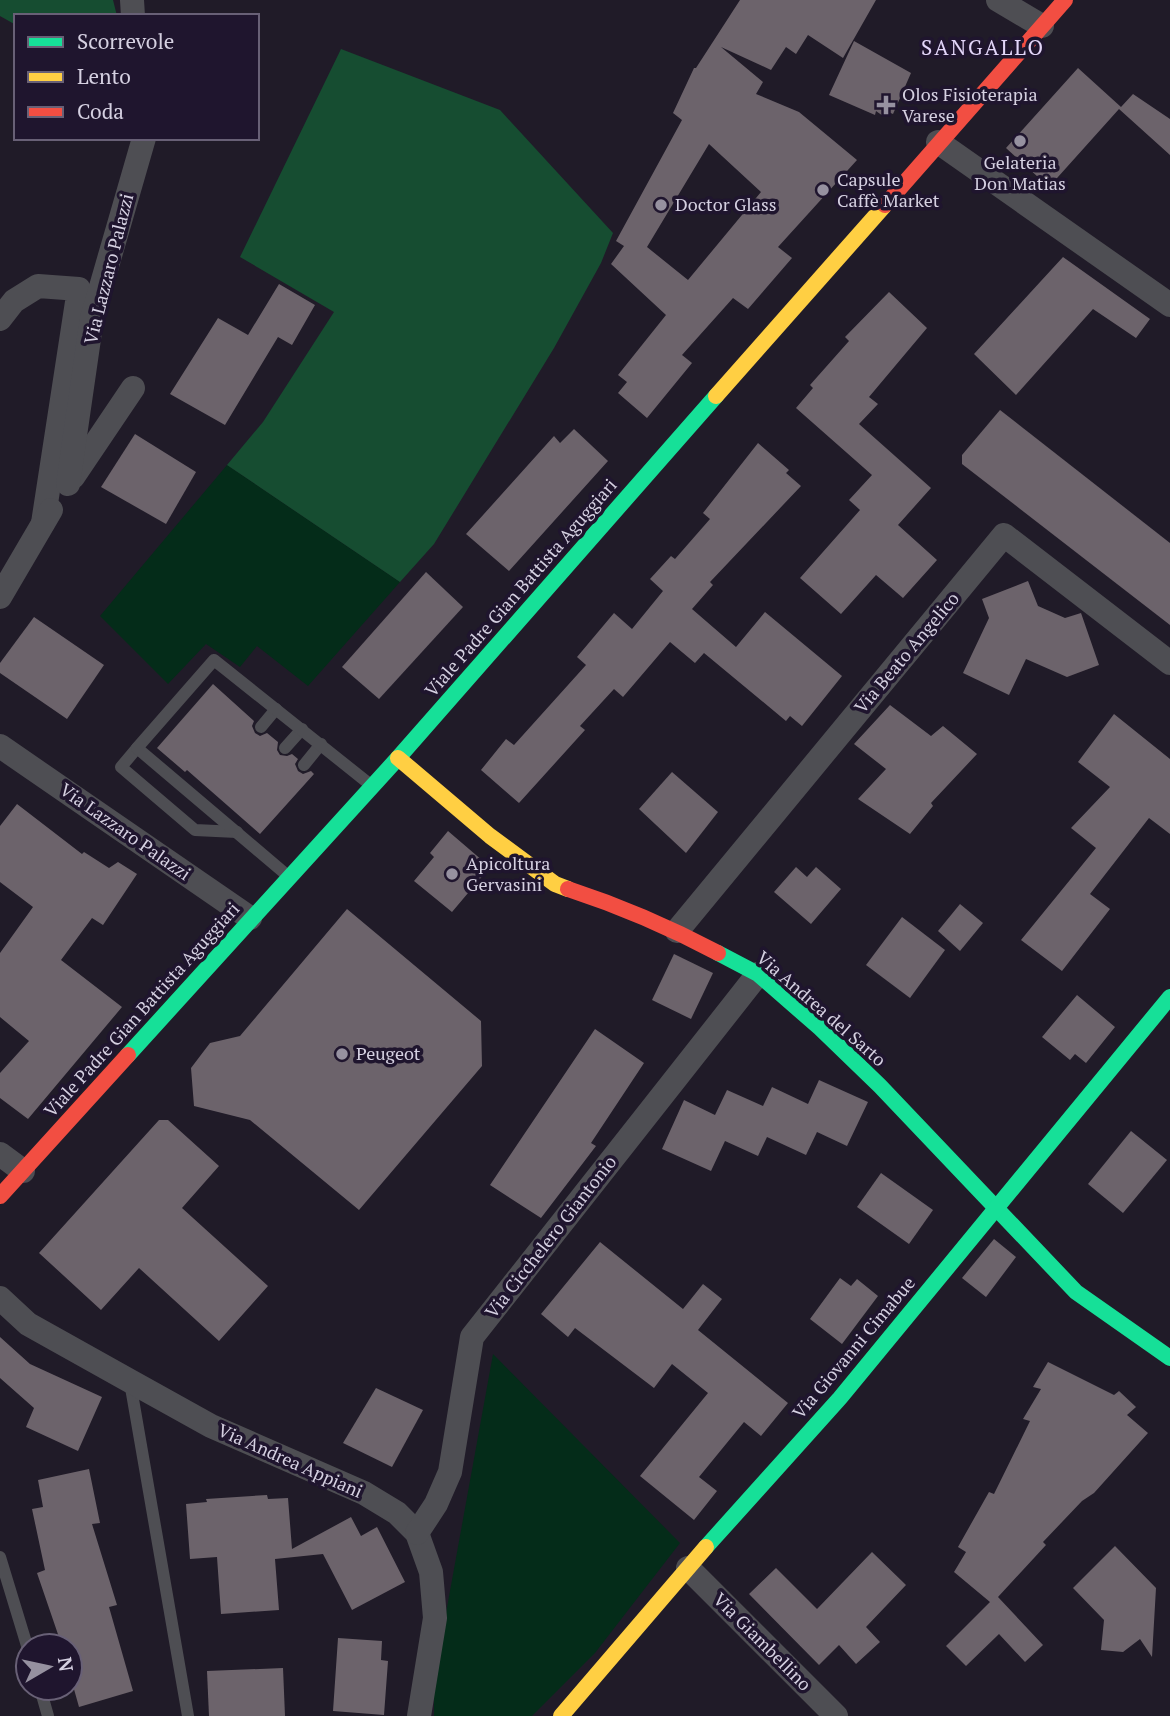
<svg xmlns="http://www.w3.org/2000/svg" width="1170" height="1716" font-family="'PT Serif',serif">
<rect width="100%" height="100%" fill="#201b28"/>
<!-- green -->
<g fill="#042c19">
<path d="M227,465L400,582L308,686L257,646L240,667L206,644L168,684L100,616Z"/>
<path d="M493,1354L680,1543L595,1653L532,1716H434V1679Z"/>
</g>
<!-- forest -->
<g fill="#164d31">
<path d="M0,0H113L117,16H16V25L0,16Z"/>
<path d="M341,49L500,110L613,233L601,263L554,348L434,544L400,582L227,465L263,422L334,312L240,257Z"/>
</g>
<!-- building -->
<g fill="#6c636b" fill-rule="evenodd">
<path d="M740,0H876L843,58L808,35L796,54L786,47L771,70L721,47L763,82L756,94L799,112L857,160L778,247L792,258L748,309L733,298L682,355L692,363L647,418L618,393L627,382L618,375L666,315L611,264L624,246L616,241L682,120L673,113L694,68H696ZM709,144L761,192L688,280L647,247Z"/>
<path d="M854,41L911,73L893,114L886,111L883,116L876,111L875,115L829,95Z"/>
<path d="M1078,68L1121,107L1133,94L1170,119V155L1119,109L1049,187L1006,148Z"/>
<path d="M1063,257L1150,319L1136,338L1093,309L1016,395L974,354Z"/>
<path d="M279,284L315,305L292,345L278,337L225,425L170,394L218,318L248,335Z"/>
<path d="M889,292L927,328L869,397L878,404L859,424L931,488L898,525L937,560L903,598L876,575L841,614L800,578L860,510L849,500L872,475L796,408L813,388L810,385L849,341L845,337Z"/>
<path d="M1000,410L1170,543V625L962,464V455Z"/>
<path d="M574,429L608,461L509,571L466,534L554,436L560,443Z"/>
<path d="M135,434L196,472L166,524L101,487Z"/>
<path d="M758,443L789,470L786,473L801,486L710,582L713,585L692,609L736,647L765,612L842,676L802,726L790,716L786,721L704,653L695,663L670,642L623,697L614,689L580,726L585,730L519,803L481,770L506,739L514,745L586,665L577,657L614,613L632,629L663,591L650,579L671,556L675,559L710,519L703,513Z"/>
<path d="M426,572L463,607L379,699L342,667Z"/>
<path d="M1028,581L1038,606L1065,618L1081,613L1099,665L1067,677L1026,659L1009,695L963,673L989,618L982,599Z"/>
<path d="M34,617L104,665L67,719L0,673V663Z"/>
<path d="M213,684L254,721L252,726L255,733L260,736L267,733L278,742L277,750L280,755L287,756L292,754L298,759L295,764L298,771L303,774L311,771L314,774L260,834L187,770L185,772L157,748Z"/>
<path d="M890,705L931,736L943,726L977,754L931,803L933,806L910,834L858,799L886,769L854,744Z"/>
<path d="M1114,714L1170,759V834L1149,818L1090,894L1110,909L1062,971L1021,940L1096,848L1071,828L1110,787L1078,762Z"/>
<path d="M672,772L718,812L686,853L639,809Z"/>
<path d="M17,804L82,854L84,852L109,868L118,862L137,874L103,925L92,918L61,960L122,1007L28,1119L0,1098V1073L29,1041L0,1017V953L33,907L0,882V826Z"/>
<path d="M448,831L490,867L452,912L414,881L434,857L430,853Z"/>
<path d="M796,867L807,877L816,867L841,889L811,924L774,892Z"/>
<path d="M960,904L983,923L960,951L938,931Z"/>
<path d="M347,909L481,1021L482,1066L359,1210L250,1120L194,1106L191,1068L210,1043L240,1036Z"/>
<path d="M902,917L945,950L910,998L866,965Z"/>
<path d="M674,954L713,973L691,1019L652,1000Z"/>
<path d="M1077,995L1115,1027L1086,1063L1075,1054L1070,1060L1042,1037Z"/>
<path d="M595,1029L644,1063L591,1143L596,1146L541,1218L490,1185Z"/>
<path d="M819,1080L868,1102L847,1146L817,1132L806,1155L767,1137L758,1156L725,1141L711,1171L662,1149L684,1100L715,1115L727,1090L763,1106L772,1087L808,1104Z"/>
<path d="M159,1120H168L219,1166L182,1208L268,1286L219,1341L139,1268L101,1310L39,1253Z"/>
<path d="M1131,1131L1167,1160L1123,1213L1088,1184Z"/>
<path d="M881,1173L933,1210L909,1244L857,1207Z"/>
<path d="M994,1239L1016,1257L986,1297L962,1278Z"/>
<path d="M600,1242L683,1309L703,1284L722,1299L698,1330L788,1403L761,1436L744,1422L699,1477L717,1491L694,1520L640,1476L708,1393L672,1364L654,1388L575,1328L568,1337L541,1314Z"/>
<path d="M840,1278L851,1286L857,1279L878,1296L842,1344L810,1319Z"/>
<path d="M0,1337L30,1364L102,1397L78,1451L26,1427L34,1408L0,1378Z"/>
<path d="M1048,1362L1114,1395L1119,1391L1136,1407L1127,1415L1148,1433L1094,1493L1082,1501L1043,1542L1046,1545L998,1597L1043,1645L1025,1662L999,1634L966,1666L946,1646L990,1602L954,1572L966,1552L958,1547L989,1492L994,1494L1030,1421L1023,1419L1041,1389L1033,1387Z"/>
<path d="M376,1388L423,1410L392,1467L343,1443Z"/>
<path d="M89,1469L100,1523L92,1524L117,1605L109,1607L133,1691L79,1707L70,1675V1646H62L37,1573L45,1570L32,1509L43,1507L38,1480Z"/>
<path d="M267,1495L268,1499L288,1498L292,1549L351,1517L361,1536L377,1527L405,1582L352,1610L323,1554L275,1559L279,1610L221,1614L217,1557L190,1559L186,1504L207,1502L206,1499Z"/>
<path d="M1115,1546L1156,1588L1152,1657L1140,1639L1123,1652L1101,1650L1104,1620L1073,1588Z"/>
<path d="M872,1552L906,1585L866,1627L880,1642L856,1664L839,1645L819,1665L749,1594L776,1568L817,1609Z"/>
<path d="M338,1638L382,1641L381,1660L388,1661L384,1715L333,1711Z"/>
<path d="M283,1668L285,1716H209L207,1671Z"/>
</g>
<g fill="none" stroke-linecap="round" stroke-linejoin="round">
<!-- lane -->
<g stroke="#4e4e53" stroke-width="12">
<path d="M261,727L276,709"/>
<path d="M137,748L121,767L195,830L237,832"/>
<path d="M285,748L302,729"/>
<path d="M304,765L321,744"/>
<path d="M288,876L137,748L214,660L372,786"/>
<path d="M130,1382L188,1716"/>
<path d="M0,1557L28,1649"/>
<path d="M40,1688L48,1716"/>
</g>
<!-- street -->
<g stroke="#4e4e53" stroke-width="24">
<path d="M132,0L133,16"/>
<path d="M998,0L1042,26"/>
<path d="M938,142L1170,305"/>
<path d="M0,319L14,301L38,286L79,289L43,523"/>
<path d="M73,477L133,388"/>
<path d="M68,484L92,318L144,138"/>
<path d="M0,597L51,510"/>
<path d="M0,746L250,918"/>
<path d="M677,931L1004,535L1170,663"/>
<path d="M0,1154L23,1171"/>
<path d="M0,1298L28,1324L130,1381L211,1426L364,1493L397,1513L417,1533L431,1572L435,1618L419,1716"/>
<path d="M417,1533L436,1504L450,1472L472,1337L758,974"/>
<path d="M688,1568L836,1716"/>
</g>
<!-- fast -->
<g stroke="#16e098" stroke-width="16">
<path d="M718,953L758,974L820,1028L880,1086L1076,1292L1170,1358"/>
<path d="M128,1055L398,758L716,396"/>
<path d="M706,1547L840,1398L1170,997"/>
</g>
<!-- slow -->
<g stroke="#ffcf43" stroke-width="16">
<path d="M716,396L885,205"/>
<path d="M398,758L490,836L555,884L568,889"/>
<path d="M561,1716L706,1547"/>
</g>
<!-- jam -->
<g stroke="#f24e42" stroke-width="16">
<path d="M885,205L1065,0"/>
<path d="M568,889C620,906 669,927 718,953"/>
<path d="M0,1196L128,1055"/>
</g>
</g>
<!-- markers -->
<g fill="#9691a0" stroke="#1f152e" stroke-width="2.5">
<path d="M882.5 94.5h7v7h7v7h-7v7h-7v-7h-7v-7h7z"/>
<circle cx="1020" cy="141" r="7"/>
<circle cx="823" cy="190" r="7"/>
<circle cx="661" cy="205" r="7"/>
<circle cx="452" cy="874" r="7"/>
<circle cx="342" cy="1054" r="7"/>
</g>
<g text-anchor="middle" stroke-width="7" stroke-linejoin="round" paint-order="stroke">
<!-- poi labels -->
<g font-size="18" fill="#d5d0e1" stroke="#1f152e" text-anchor="start">
<text x="902" y="101">Olos Fisioterapia<tspan x="902" dy="21">Varese</tspan></text>
<text x="1020" y="169" text-anchor="middle">Gelateria<tspan x="1020" dy="21">Don Matias</tspan></text>
<text x="837" y="186">Capsule<tspan x="837" dy="21">Caffè Market</tspan></text>
<text x="675" y="211">Doctor Glass</text>
<text x="466" y="870">Apicoltura<tspan x="466" dy="21">Gervasini</tspan></text>
<text x="356" y="1060">Peugeot</text>
</g>
<!-- street labels -->
<g font-size="18" fill="#d5d0e1" stroke="#1f152e">
<text transform="translate(109 269) rotate(-76)" y="6">Via Lazzaro Palazzi</text>
<text transform="translate(521 588) rotate(-49)" y="6">Viale Padre Gian Battista Aguggiari</text>
<text transform="translate(907 653) rotate(-50)" y="6">Via Beato Angelico</text>
<text transform="translate(125 832) rotate(35)" y="6">Via Lazzaro Palazzi</text>
<text transform="translate(821 1009) rotate(41)" y="6">Via Andrea del Sarto</text>
<text transform="translate(142 1010) rotate(-48)" y="6">Viale Padre Gian Battista Aguggiari</text>
<text transform="translate(551 1237) rotate(-52)" y="6">Via Cicchelero Giantonio</text>
<text transform="translate(854 1348) rotate(-50)" y="6">Via Giovanni Cimabue</text>
<text transform="translate(290 1461) rotate(24)" y="6">Via Andrea Appiani</text>
<text transform="translate(762 1642) rotate(45)" y="6">Via Giambellino</text>
</g>
<!-- quarter labels -->
<g font-size="21" letter-spacing="2" fill="#e2d6f8" stroke="#1f152e">
<text x="983" y="55">SANGALLO</text>
</g>
</g>
<!-- legend -->
<rect x="14" y="14" width="245" height="126" fill="#1f152e" stroke="#686076" stroke-width="2"/>
<rect x="28" y="37" width="35" height="10" fill="#16e098" stroke="#686076" stroke-width="2"/>
<text x="77" y="49" font-size="21" fill="#d5d0e1">Scorrevole</text>
<rect x="28" y="72" width="35" height="10" fill="#ffcf43" stroke="#686076" stroke-width="2"/>
<text x="77" y="84" font-size="21" fill="#d5d0e1">Lento</text>
<rect x="28" y="107" width="35" height="10" fill="#f24e42" stroke="#686076" stroke-width="2"/>
<text x="77" y="119" font-size="21" fill="#d5d0e1">Coda</text>
<!-- north arrow -->
<g transform="translate(49 1667) rotate(81)"><circle r="33" fill="#1f152e" stroke="#686076" stroke-width="2"/>
<path d="M0-5L12 26L0 18L-12 26Z" fill="#9691a0"/>
<text y="-10" font-size="19" font-weight="bold" text-anchor="middle" fill="#d5d0e1">N</text>
</g>
</svg>
